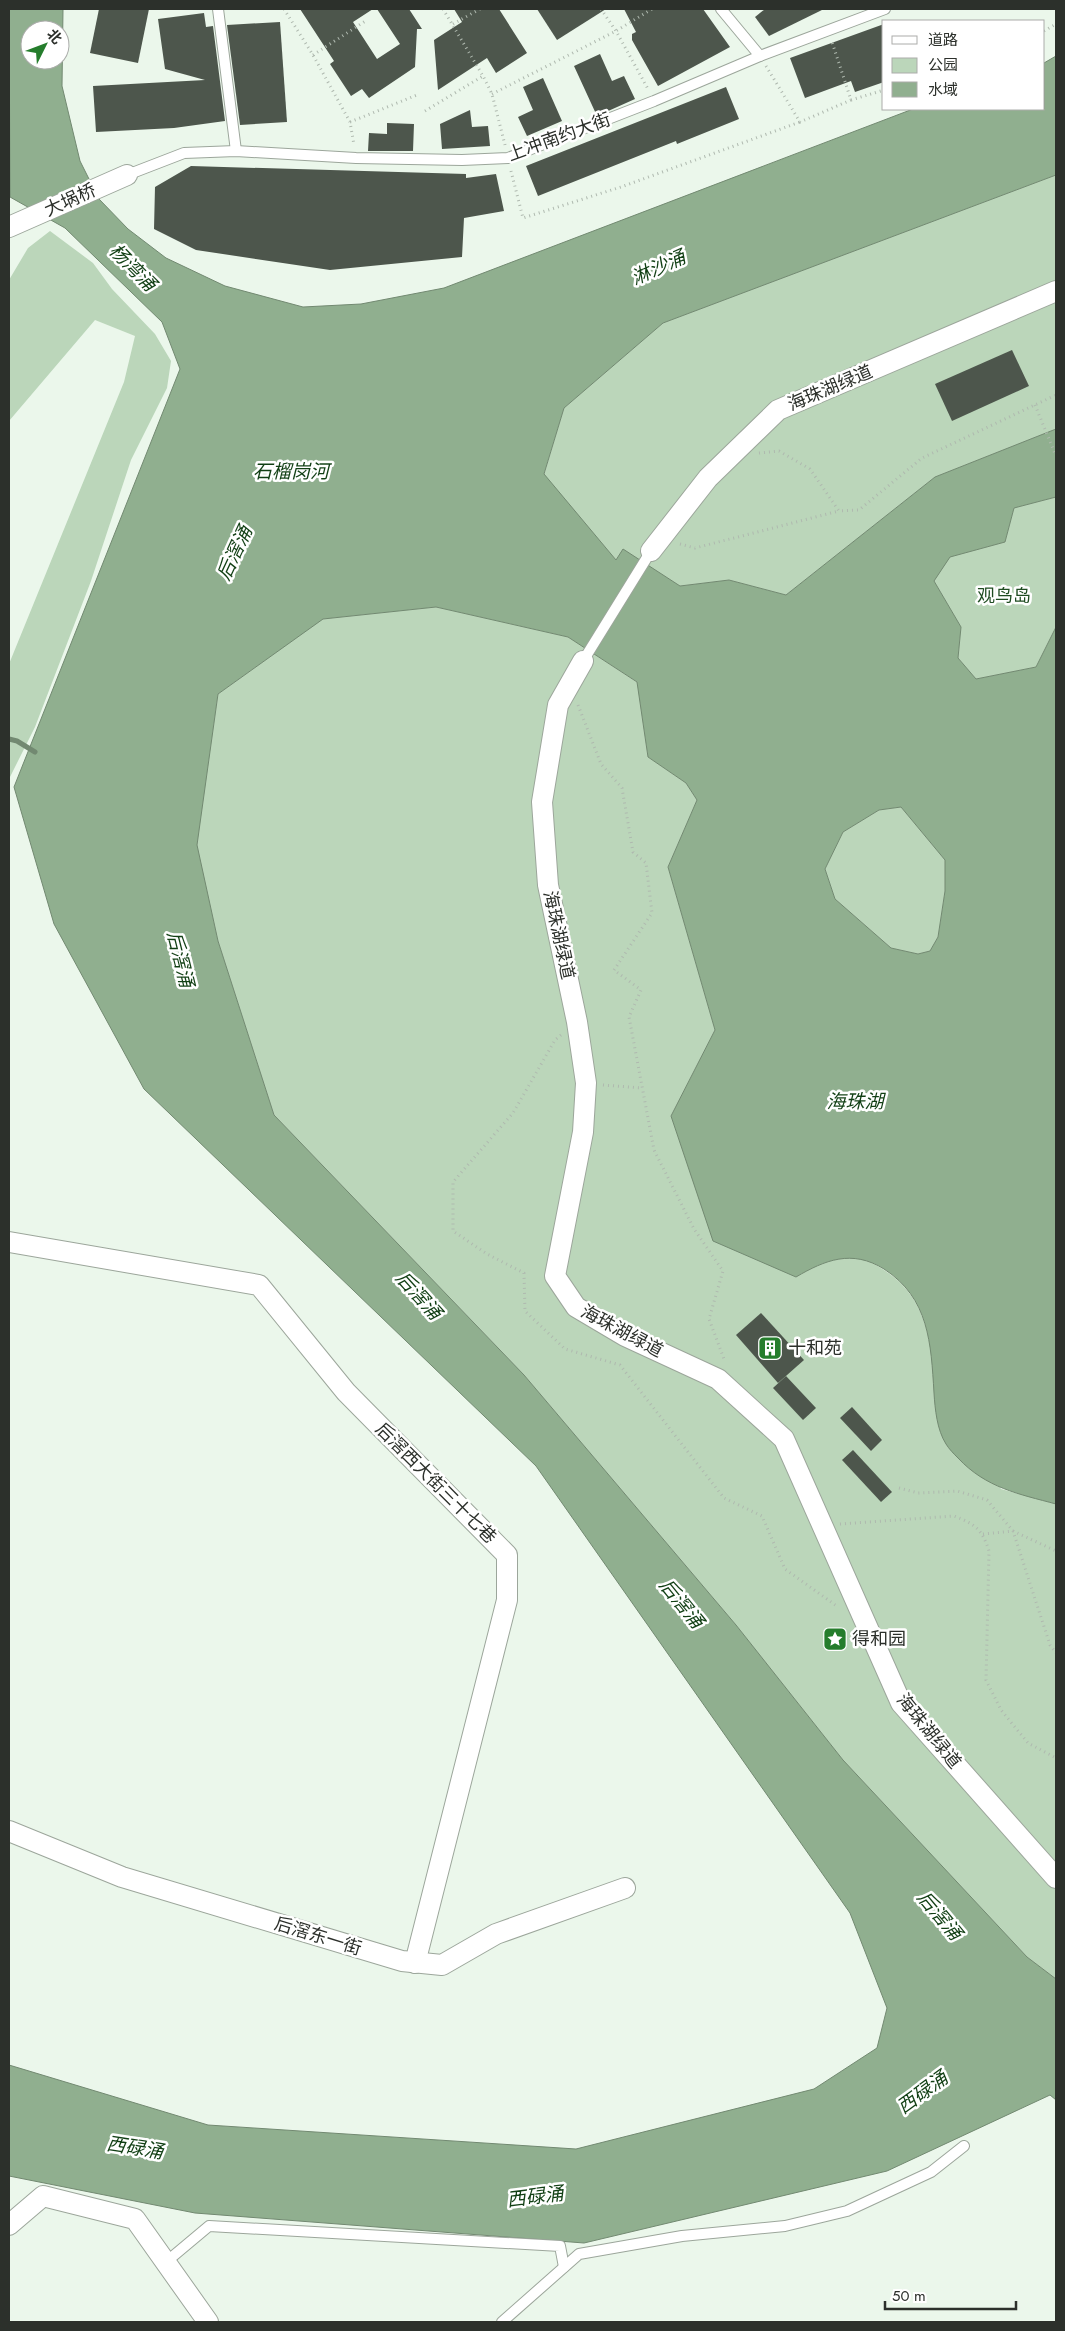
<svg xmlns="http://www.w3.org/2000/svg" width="1065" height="2331" font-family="Jost,'Noto Sans SC',sans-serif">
<rect width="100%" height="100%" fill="#ebf7eb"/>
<!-- green -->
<g fill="#bbd6ba">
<path d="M1056,175V429L935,477L786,595L729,580L680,586L623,550L616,560L544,475L564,408L663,323Z"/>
<path d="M50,231L93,263L112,289L155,334L171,361L167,388L131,460L91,581L35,727L9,779V664L124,382L135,336L95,320L9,421V280L28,248Z"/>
<path d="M1056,497V627L1036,667L976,679L958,658L961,627L934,581L949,557L1005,542L1014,508Z"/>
<path d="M436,607L568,637L638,683L648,757L686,783L697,800L668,867L715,1030L671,1116L795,1277C812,1268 829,1258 849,1257C862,1257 874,1263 884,1270C916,1290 927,1321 932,1357L1001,1489L1056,1504V1979L1027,1957L843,1760L736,1625L524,1375L274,1115L218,941L196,845L218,694L322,619Z"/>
<path d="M901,807L945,860V891L938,937L930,951L918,954L891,948L835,899L825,869L843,832L879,810Z"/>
</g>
<!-- water -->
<path fill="#90af8f" stroke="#728971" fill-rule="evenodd" d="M9,9H63L62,86L80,161L99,199L128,229L166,258L225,286L303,307L361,304L444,288L913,109H1044V63L1056,56V175L663,323L564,408L544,474L616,560L623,549L680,586L729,580L786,595L935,477L1056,429V497L1014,508L1005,542L950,557L934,581L961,627L958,658L976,679L1036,667L1056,627V1504C1019,1494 986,1488 958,1458C954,1454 949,1449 946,1444C937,1430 935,1409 934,1393C931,1343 929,1298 884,1269C852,1249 825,1260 796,1277L713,1241L671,1116L715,1030L668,867L697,800L686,783L648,757L637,682L568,637L436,607L323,619L218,694L197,845L218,941L274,1115L524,1375L736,1625L843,1760L1027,1957L1056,1979V2100L1050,2095L887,2171L584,2243L195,2213L9,2176V2065L208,2125L576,2149L814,2089L877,2048L887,2008L850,1913L536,1466L144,1089L54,924L14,787L180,369L162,322L65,228L10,197ZM30,30H60V60H30ZM901,807L945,860V891L938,937L930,951L918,954L891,948L835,899L825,869L843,832L879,810Z"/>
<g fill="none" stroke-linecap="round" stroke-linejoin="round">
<!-- stream -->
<path stroke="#728971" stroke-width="5" d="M9,739L17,741L35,752"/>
</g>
<!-- building -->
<g fill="#4d564c">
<path d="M99,9H149L138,63L90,53Z"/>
<path d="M300,9H373L353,22L377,59L400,44L377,9H409L422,29H417L415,67L369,98L362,89L351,96L330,64L334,61Z"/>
<path d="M454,9H499L527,53L496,73L487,58L438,90L434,40L462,22Z"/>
<path d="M537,9H606L557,40Z"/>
<path d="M624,9H703L730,47L658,86L632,40V34L636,32Z"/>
<path d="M765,9H824L769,36L755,17Z"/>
<path d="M204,13L206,27L213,26L225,121L174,128L96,132L93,86L205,80L165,69L158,19Z"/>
<path d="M280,22L287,122L240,125L227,25Z"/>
<path d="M884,24V82L855,92L851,81L805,98L790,58Z"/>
<path d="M600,54L612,81L624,76L635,99L597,116L574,66Z"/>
<path d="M543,78L562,121L527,136L518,117L533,110L523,87Z"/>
<path d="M726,87L739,119L677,144L676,141L538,196L526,166Z"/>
<path d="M470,110L472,127L488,126L490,146L442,149L440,124Z"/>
<path d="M387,123L414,124L413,151H368L369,133L387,134Z"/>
<path d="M191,166L466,174V178L496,174L504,211L464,218L462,257L330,270L196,250L154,229L155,187Z"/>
<path d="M1012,350L1029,386L952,421L935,384Z"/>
<path d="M761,1313L804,1360L778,1383L736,1335Z"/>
<path d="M786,1376L816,1408L803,1420L773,1388Z"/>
<path d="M852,1407L882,1440L871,1451L840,1418Z"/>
<path d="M853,1450L892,1492L881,1502L842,1460Z"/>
</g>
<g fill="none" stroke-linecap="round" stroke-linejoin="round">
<!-- lane casing -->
<g stroke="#9ca69b" stroke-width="12">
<g id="lane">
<path d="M218,9L236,151"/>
<path d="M721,9L760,56"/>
<path d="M127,175L184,153L236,151L356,158L462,160L508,158L654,101L760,56L885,9"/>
<path d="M583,661L651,551"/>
<path d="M166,2262L209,2226L560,2246L564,2267"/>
<path d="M502,2322L579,2254L682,2236L785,2226L847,2211L931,2172L964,2146"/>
</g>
</g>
<!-- street casing -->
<g stroke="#9ca69b" stroke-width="22">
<g id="street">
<path d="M9,227L127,175"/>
<path d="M651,551L708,478L778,410L1056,291"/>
<path d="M583,661L558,705L542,802L548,885L577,1022L586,1083L583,1132L555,1276L576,1307L625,1336L718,1379L784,1439L901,1703L1056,1878"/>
<path d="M9,1242L259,1285L346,1392L507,1555V1600L415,1963"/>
<path d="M9,1831L122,1877L402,1961L442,1965L496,1934L625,1888"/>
<path d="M9,2225L43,2196L135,2219L208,2322"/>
</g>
</g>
<!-- path -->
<g stroke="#afb9af" stroke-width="3" stroke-dasharray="1 4" stroke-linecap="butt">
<path d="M284,9L313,55L350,122L354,145"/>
<path d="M443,9L483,76L492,94L505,145"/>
<path d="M601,9L616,31L648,89"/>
<path d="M453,24L480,9"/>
<path d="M1044,31L1056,24"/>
<path d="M313,55L367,20"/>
<path d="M766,66L800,122L851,100L832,42"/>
<path d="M492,94L616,31L652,9"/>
<path d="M851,100L884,90"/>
<path d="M425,111L483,76"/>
<path d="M350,122L417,95"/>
<path d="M511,171L523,218L621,187L800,122"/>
<path d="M1035,405L1056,456"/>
<path d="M759,453L779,451L810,469L839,511L859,510L922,458L1056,395"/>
<path d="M680,544L695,548L839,511"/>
<path d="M578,705L601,764L622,788L633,852L646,863L652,913L614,970L641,990L629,1017L654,1150L694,1229L723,1271L709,1319L724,1359L723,1362"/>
<path d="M561,1035L555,1040L513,1113L453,1182V1231L487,1254L524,1273L525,1311L565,1349L620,1365L724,1498L762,1516L785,1569L838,1607"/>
<path d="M603,1085L642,1088"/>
<path d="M899,1488L918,1493L957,1491L987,1500L1013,1531L1050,1645L1056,1653"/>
<path d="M840,1524L954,1516C975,1524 982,1529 989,1551L986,1680L1001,1710L1028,1743L1056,1758"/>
<path d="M983,1534L1013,1531L1056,1551"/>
</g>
<!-- lane -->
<use href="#lane" stroke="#fff" stroke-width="10"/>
<!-- street -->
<use href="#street" stroke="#fff" stroke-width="20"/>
</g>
<!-- icons -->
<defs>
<g id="building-square" transform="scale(1.25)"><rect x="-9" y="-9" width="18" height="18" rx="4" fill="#257d2c" stroke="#fff"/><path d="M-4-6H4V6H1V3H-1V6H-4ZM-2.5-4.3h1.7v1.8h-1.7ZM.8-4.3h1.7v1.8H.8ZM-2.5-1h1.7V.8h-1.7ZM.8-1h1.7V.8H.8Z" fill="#fff"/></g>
<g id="sight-square" transform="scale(1.25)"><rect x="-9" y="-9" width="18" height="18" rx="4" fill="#257d2c" stroke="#fff"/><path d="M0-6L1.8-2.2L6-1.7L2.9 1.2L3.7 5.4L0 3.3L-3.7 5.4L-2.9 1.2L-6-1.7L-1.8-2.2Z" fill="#fff"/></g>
</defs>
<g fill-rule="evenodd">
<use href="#building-square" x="770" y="1348"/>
<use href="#sight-square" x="835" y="1639"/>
</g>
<g text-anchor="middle" stroke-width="5" stroke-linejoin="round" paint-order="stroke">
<!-- street labels -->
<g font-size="18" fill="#2c302b" stroke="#fff">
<text transform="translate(559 137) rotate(-20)" y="6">上冲南约大街</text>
<text transform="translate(70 200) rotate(-24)" y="6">大埚桥</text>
<text transform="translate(830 388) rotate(-23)" y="6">海珠湖绿道</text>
<text transform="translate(559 935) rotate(78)" y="6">海珠湖绿道</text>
<text transform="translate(622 1331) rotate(28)" y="6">海珠湖绿道</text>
<text transform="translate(436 1483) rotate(45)" y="6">后滘西大街三十七巷</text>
<text transform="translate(929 1731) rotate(51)" y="6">海珠湖绿道</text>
<text transform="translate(318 1936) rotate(17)" y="6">后滘东一街</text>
</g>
<!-- park labels -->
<g font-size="18" fill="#1f4c21" stroke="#fff">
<text x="1004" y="602">观鸟岛</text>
</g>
<!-- poi labels -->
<g font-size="18" fill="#2c302b" stroke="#fff" text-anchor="start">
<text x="788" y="1354">十和苑</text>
<text x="852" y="1645">得和园</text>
</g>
<!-- water labels -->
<g font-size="19" font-style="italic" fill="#113f14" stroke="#fff">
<text transform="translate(133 267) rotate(45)" y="7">杨湾涌</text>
<text transform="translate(658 267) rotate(-24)" y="7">淋沙涌</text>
<text x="291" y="478">石榴岗河</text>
<text transform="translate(234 553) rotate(-65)" y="7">后滘涌</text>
<text transform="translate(181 959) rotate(76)" y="7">后滘涌</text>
<text x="855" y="1108">海珠湖</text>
<text transform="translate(419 1295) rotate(48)" y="7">后滘涌</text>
<text transform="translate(682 1603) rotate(51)" y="7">后滘涌</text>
<text transform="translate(940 1915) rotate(50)" y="7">后滘涌</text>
<text transform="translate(922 2092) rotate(-36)" y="7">西碌涌</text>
<text transform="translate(135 2147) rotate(9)" y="7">西碌涌</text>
<text transform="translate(535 2196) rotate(-7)" y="7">西碌涌</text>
</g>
</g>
<!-- border -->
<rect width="1065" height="2331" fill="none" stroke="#2c302b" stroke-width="20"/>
<!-- legend -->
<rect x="882" y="20" width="162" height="90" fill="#ffffff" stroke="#abacaa"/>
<rect x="892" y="36" width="25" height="8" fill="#ffffff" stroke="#abacaa"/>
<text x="928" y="45" font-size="15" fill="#2c302b">道路</text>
<rect x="892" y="58" width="25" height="15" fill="#bbd6ba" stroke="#abacaa"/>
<text x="928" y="70" font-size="15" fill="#2c302b">公园</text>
<rect x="892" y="82" width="25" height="15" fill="#90af8f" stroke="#abacaa"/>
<text x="928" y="95" font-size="15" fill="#2c302b">水域</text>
<!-- north arrow -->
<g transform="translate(45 45) rotate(48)"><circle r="24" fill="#ffffff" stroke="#abacaa"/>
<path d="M0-4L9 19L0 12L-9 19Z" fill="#257d2c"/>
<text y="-8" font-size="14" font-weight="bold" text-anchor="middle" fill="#2c302b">北</text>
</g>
<!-- scale -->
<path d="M885 2301v8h131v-8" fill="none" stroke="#2c302b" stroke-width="2.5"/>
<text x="892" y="2301" font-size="15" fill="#2c302b" stroke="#ffffff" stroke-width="4" paint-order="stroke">50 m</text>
</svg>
